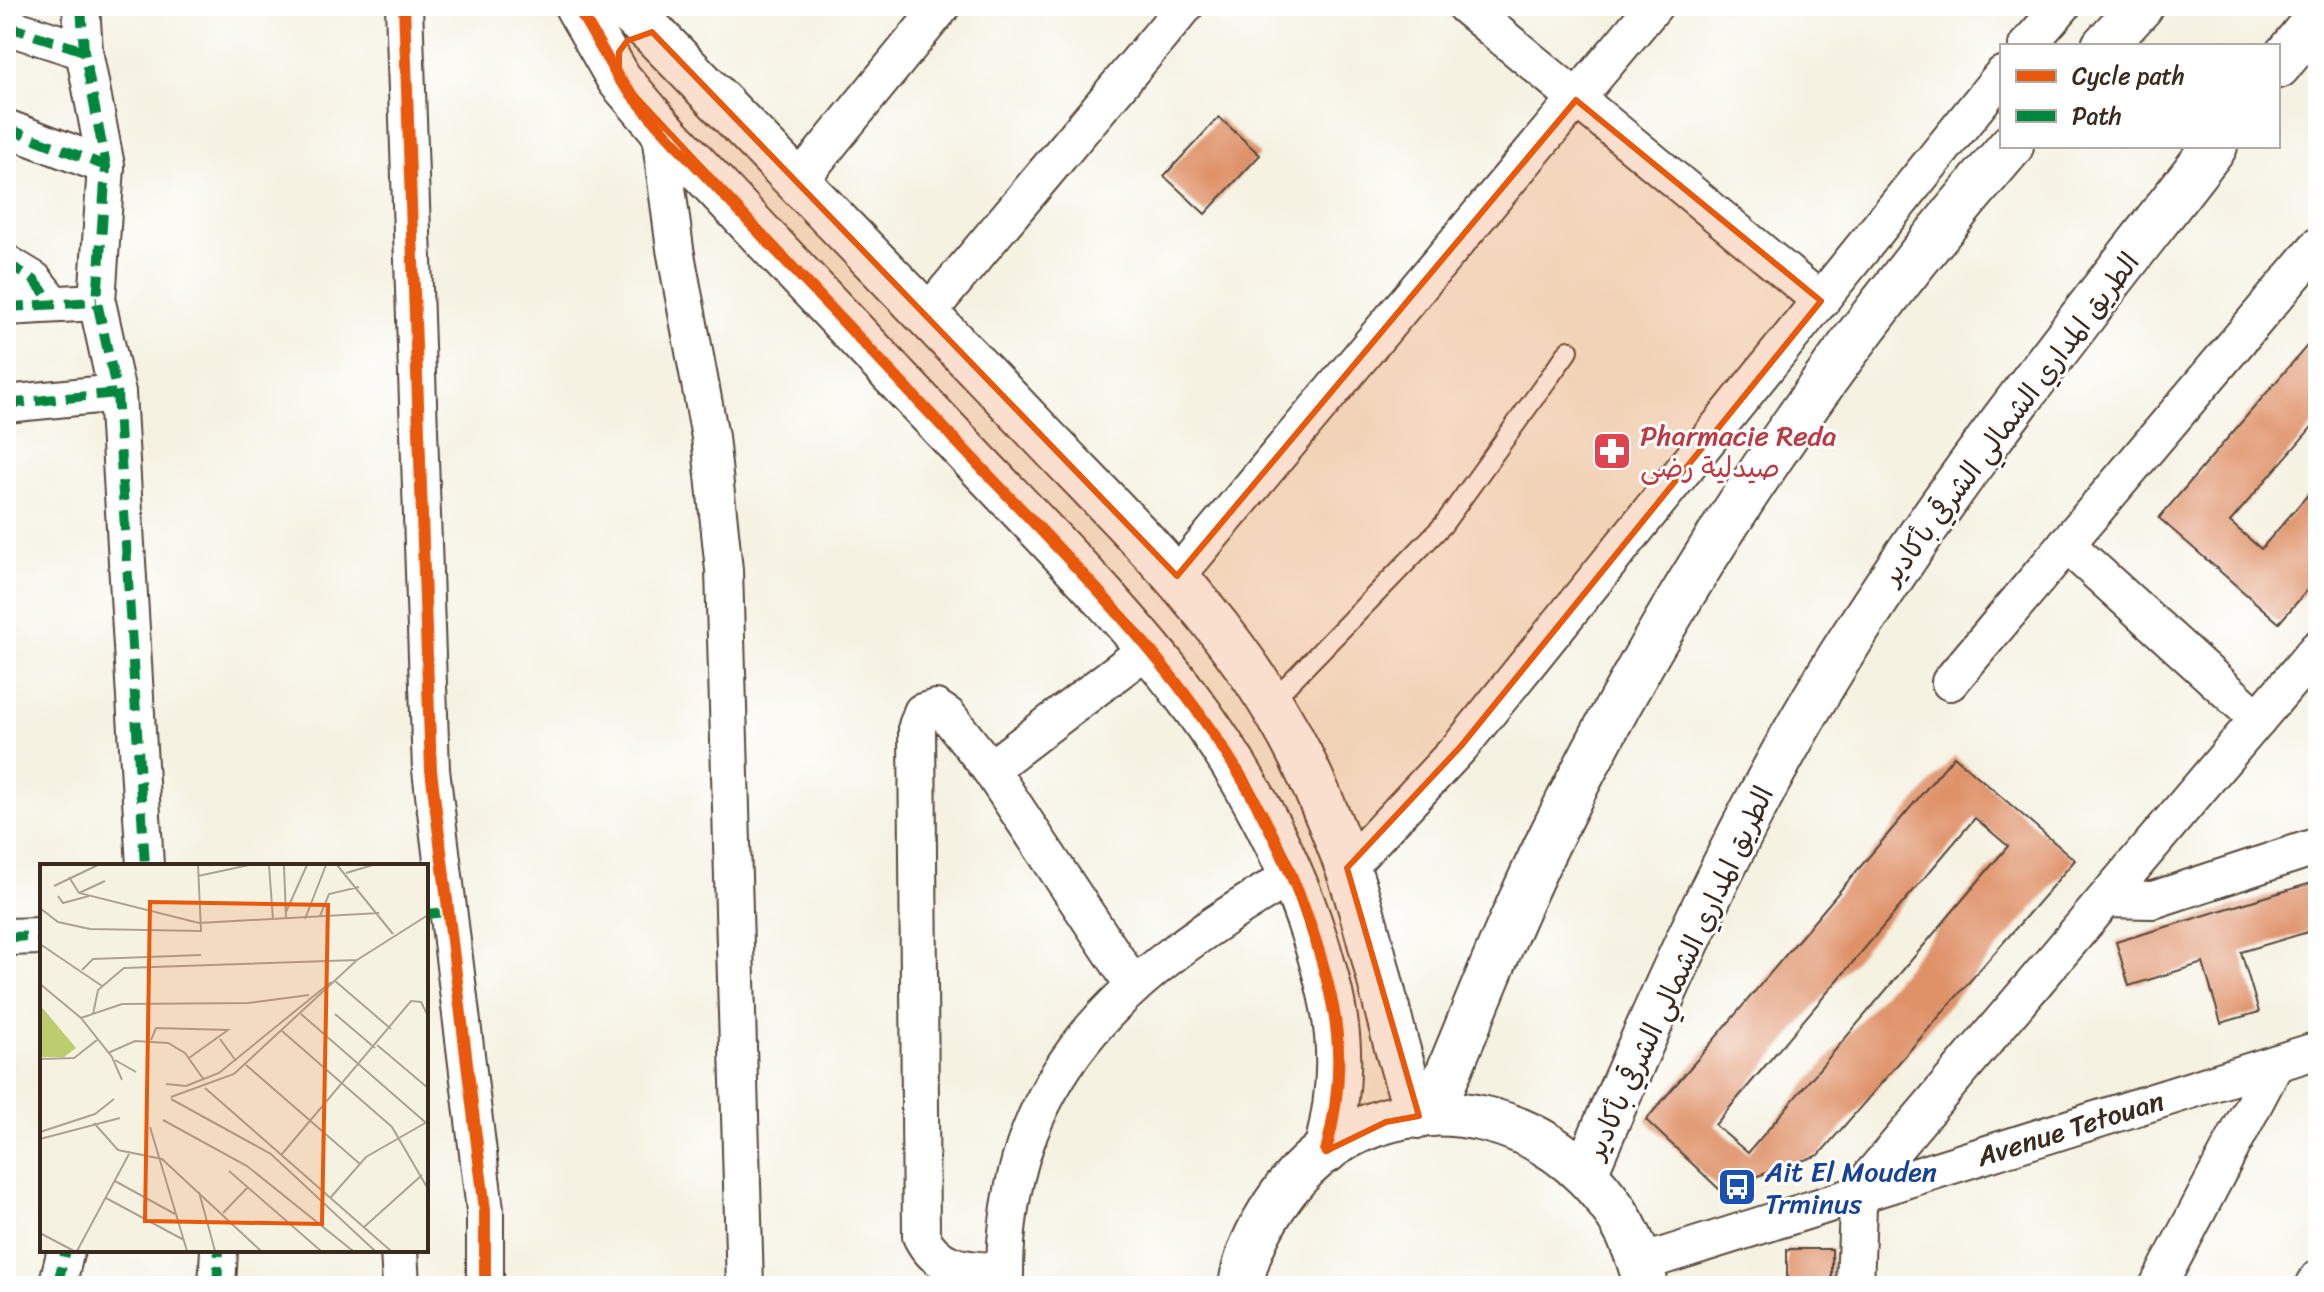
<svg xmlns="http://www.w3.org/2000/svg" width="2324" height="1292" font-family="Sriracha,'Playpen Sans Arabic',sans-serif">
<rect width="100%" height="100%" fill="#fff"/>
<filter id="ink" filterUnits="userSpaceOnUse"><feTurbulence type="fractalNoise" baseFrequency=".0125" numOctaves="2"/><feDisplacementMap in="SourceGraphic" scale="16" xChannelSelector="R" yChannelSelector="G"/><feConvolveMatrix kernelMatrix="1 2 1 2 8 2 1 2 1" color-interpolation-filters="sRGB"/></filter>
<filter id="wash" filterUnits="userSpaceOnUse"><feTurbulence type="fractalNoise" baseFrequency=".006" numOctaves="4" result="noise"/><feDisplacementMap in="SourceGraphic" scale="32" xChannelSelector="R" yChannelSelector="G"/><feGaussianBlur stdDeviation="1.8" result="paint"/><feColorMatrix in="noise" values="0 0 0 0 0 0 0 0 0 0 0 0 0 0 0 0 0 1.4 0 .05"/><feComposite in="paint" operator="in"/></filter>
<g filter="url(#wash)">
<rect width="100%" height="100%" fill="#f5f2e2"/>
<g id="blocks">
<!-- building -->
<g fill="#df9168" fill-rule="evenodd">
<path d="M1219,117L1260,155L1205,214L1164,176Z"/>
<path d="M2318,333V420L2230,522L2261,549L2318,483V578L2279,623L2159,518Z"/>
<path d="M1954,756L2075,860L1819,1155L1719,1189L1646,1120ZM1975,818L2008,846L1748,1153L1715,1125Z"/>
<path d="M2318,881V929L2241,952L2259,1012L2221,1023L2203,963L2129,986L2116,942Z"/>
<rect x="1787" y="1249" width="45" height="37"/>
</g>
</g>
</g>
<g filter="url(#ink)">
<use href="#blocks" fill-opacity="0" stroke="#57483b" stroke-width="2"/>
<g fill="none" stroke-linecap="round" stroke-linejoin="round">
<!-- lane casing -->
<g stroke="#57483b" stroke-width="22">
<path id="lane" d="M1270,703L1443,525L1569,350"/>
</g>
<!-- street casing -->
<g stroke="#57483b" stroke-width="40">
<g id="street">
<path d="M81,6L84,51L106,166L97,302L117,393L145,866"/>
<path d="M404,6L431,770L485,1210V1286"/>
<path d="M1465,6L1821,301"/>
<path d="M6,26L84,51"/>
<path d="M2027,46L2062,6"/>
<path d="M659,126L675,249L710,437L724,570L745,1286"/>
<path d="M6,128L106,166"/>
<path d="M798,182L942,6"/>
<path d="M6,263L34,280L53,304"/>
<path d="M6,307L97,302"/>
<path d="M927,314L1185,6"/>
<path d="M6,404L117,393"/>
<path d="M2066,544L2258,719"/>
<path d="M1177,576L1654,6"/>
<path d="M1950,682L2318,246"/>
<path d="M990,769L1150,647"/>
<path d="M1347,868L1461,746L2002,75"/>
<path d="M2106,899L2153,900L2318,846"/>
<path d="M6,937L42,936"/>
<path d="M399,1250L401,1286"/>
<path id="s1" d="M1641,1263L2318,1050"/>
<path d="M1005,1272C969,1269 939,1272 921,1236L917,726L922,712L936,708L948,716L990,769L1134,986"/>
<path d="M57,1286L66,1250"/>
<path d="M217,1286L219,1250"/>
<path d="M1005,1286C1001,1074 1125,974 1293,875"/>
<path d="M1855,1286L1858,1206L1871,1176L2318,648"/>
<path d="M2158,1286L2275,1064"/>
<path d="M2314,1286L2318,1279"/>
</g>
</g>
<!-- secondary casing -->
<g stroke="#57483b" stroke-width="48">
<g id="secondary">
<path d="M577,6L619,79L659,126C758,232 858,337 957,442C1100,594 1238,718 1309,921C1338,1005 1349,1064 1326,1151"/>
<path d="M622,6L652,32C780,164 909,295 1035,428C1132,530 1236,627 1300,755C1323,803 1345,855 1360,906C1381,976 1393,1047 1419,1116"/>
<path d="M1241,1286C1245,1256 1259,1228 1276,1203C1380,1047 1607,1108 1646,1286"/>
</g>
</g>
<!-- highway casing -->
<g stroke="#57483b" stroke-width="48">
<g id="highway">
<path d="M2104,46L2141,6"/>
<path d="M2278,66L2318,17"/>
<path d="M1431,1114C1471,1020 1507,924 1553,832C1674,583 1830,355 2011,146"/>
<path d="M1586,1171C1661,995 1739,818 1841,655C1953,476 2086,313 2215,146"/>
</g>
</g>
<!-- lane -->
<use href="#lane" stroke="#fff" stroke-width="18"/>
<!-- street -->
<use href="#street" stroke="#fff" stroke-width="36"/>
<!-- secondary -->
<use href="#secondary" stroke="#fff" stroke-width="44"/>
<!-- highway -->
<use href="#highway" stroke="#fff" stroke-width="44"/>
<!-- quiet -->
<g stroke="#00873e" stroke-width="10" stroke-dasharray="20 10" stroke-linecap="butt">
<path d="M81,6L84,51L106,166L97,302L117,393L145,866"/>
<path d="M6,26L84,51"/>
<path d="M6,128L106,166"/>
<path d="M6,263L34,280L53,304"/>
<path d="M6,307L97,302"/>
<path d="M6,404L117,393"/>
<path d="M426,914L447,912"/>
<path d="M6,937L42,936"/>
<path d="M57,1286L66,1250"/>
<path d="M217,1286L219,1250"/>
</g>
<!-- cycleway casing -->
<g stroke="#fff" stroke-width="17">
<g id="cycleway">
<path d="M404,6L431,770L485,1210V1286"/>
<path d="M577,6L619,79L659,126C758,232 858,337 957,442C1100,594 1238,718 1309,921C1338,1005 1349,1064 1326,1151"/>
</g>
</g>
<!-- cycleway -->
<use href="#cycleway" stroke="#e8590c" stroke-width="12"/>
</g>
</g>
<!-- marked area -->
<path fill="#e8590c" fill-opacity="0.2" stroke="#e8590c" stroke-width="6" stroke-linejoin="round" d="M652,32L1177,576L1576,100L1821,301L1461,746L1347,868L1419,1116L1386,1122L1326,1151L1340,1080L1336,1007L1293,875L1238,768L1150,647L619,79V52L627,41Z"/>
<!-- icons -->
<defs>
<g id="pharmacy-square" transform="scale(2)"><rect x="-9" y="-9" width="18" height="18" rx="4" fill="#e0444e" stroke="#fff"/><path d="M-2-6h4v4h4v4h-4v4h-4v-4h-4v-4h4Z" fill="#fff"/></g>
<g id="bus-square" transform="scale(2)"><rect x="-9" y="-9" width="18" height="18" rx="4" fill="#1a4fb4" stroke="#fff"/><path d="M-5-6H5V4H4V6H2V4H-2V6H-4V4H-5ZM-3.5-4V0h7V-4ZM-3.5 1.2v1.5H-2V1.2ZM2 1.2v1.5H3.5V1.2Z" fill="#fff"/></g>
</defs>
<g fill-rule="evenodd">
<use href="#pharmacy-square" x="1612" y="451"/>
<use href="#bus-square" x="1737" y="1187"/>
</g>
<g text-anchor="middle" stroke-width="6" stroke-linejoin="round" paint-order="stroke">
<!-- street labels -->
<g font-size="28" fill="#3b2a1e" stroke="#fff">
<text transform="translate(2010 418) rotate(-53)" y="10">الطريق المداري الشمالي الشرقي بأكادير</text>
<text transform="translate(1679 972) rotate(-65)" y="10">الطريق المداري الشمالي الشرقي بأكادير</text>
<text dy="10" stroke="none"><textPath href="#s1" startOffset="450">Avenue Tetouan</textPath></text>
</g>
<!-- health labels -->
<g font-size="28" fill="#be3a42" stroke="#fff" text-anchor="start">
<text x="1640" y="445">Pharmacie Reda<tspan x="1640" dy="32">صيدلية رضى</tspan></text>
</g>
<!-- transit labels -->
<g font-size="28" fill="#164399" stroke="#fff" text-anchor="start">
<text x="1765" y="1181">Ait El Mouden<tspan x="1765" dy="32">Trminus</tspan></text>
</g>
</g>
<!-- overview -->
<g transform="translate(40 864)">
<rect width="388" height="388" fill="#f5f2e2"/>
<path d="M0,141L36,184L24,193H0Z" fill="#bdcc6e"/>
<path fill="none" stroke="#aba294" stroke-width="2" d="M229,1L233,56M244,1L246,54M297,1L353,70M306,9L333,1M158,12L209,1M29,13L39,29L159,59L339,49M14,22L58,1M39,29L65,17M18,32L23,39L49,32M0,44L18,58L50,65L161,67L158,1M246,48L267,1M280,52L289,30L319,23M265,55L286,1M0,80L62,122M42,106L53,95L161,91M294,116L351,165M0,120L41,154L72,193L82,216M53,150L58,126L84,104L317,96M261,150L385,258M295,150L335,184M41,154L82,140L208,139L269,131M242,167L352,263L388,325M180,175L196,197M111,176L116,164L188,166L149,194M337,181L388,224M68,189L95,177L128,179L145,189L164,216M0,195L34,194L57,176M75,196L96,208M206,201L320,300M126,220L146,222L179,209L291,118M165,224L351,387M131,233L194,210L317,96L388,51M131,235L231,290L335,387M123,256L207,302L313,387M54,259L78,286L122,295L221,387M110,263L147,387M0,268L55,250L74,235M0,275L80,254M242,290L371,137L381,138L388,152M189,307L281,387M75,317L135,350M159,328L175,387M291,333L326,293L387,258M66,334L144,376M183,349L208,323M323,364L382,311M0,369L34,387M37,387L89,290"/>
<path fill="#e8590c" fill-opacity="0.15" stroke="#e8590c" stroke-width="4" d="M110,38L288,41L282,360L105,357Z"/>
<rect width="388" height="388" fill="none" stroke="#3b2a1e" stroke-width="4"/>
</g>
<!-- margin -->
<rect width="2324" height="1292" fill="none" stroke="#fff" stroke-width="32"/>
<!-- legend -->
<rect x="2000" y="44" width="280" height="104" fill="#ffffff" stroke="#b1aaa5" stroke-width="2"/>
<rect x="2016" y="70" width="40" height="12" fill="#e8590c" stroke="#b1aaa5" stroke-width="2"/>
<text x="2072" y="84" font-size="24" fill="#3b2a1e">Cycle path</text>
<rect x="2016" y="110" width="40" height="12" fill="#00873e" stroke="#b1aaa5" stroke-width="2"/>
<text x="2072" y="124" font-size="24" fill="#3b2a1e">Path</text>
</svg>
